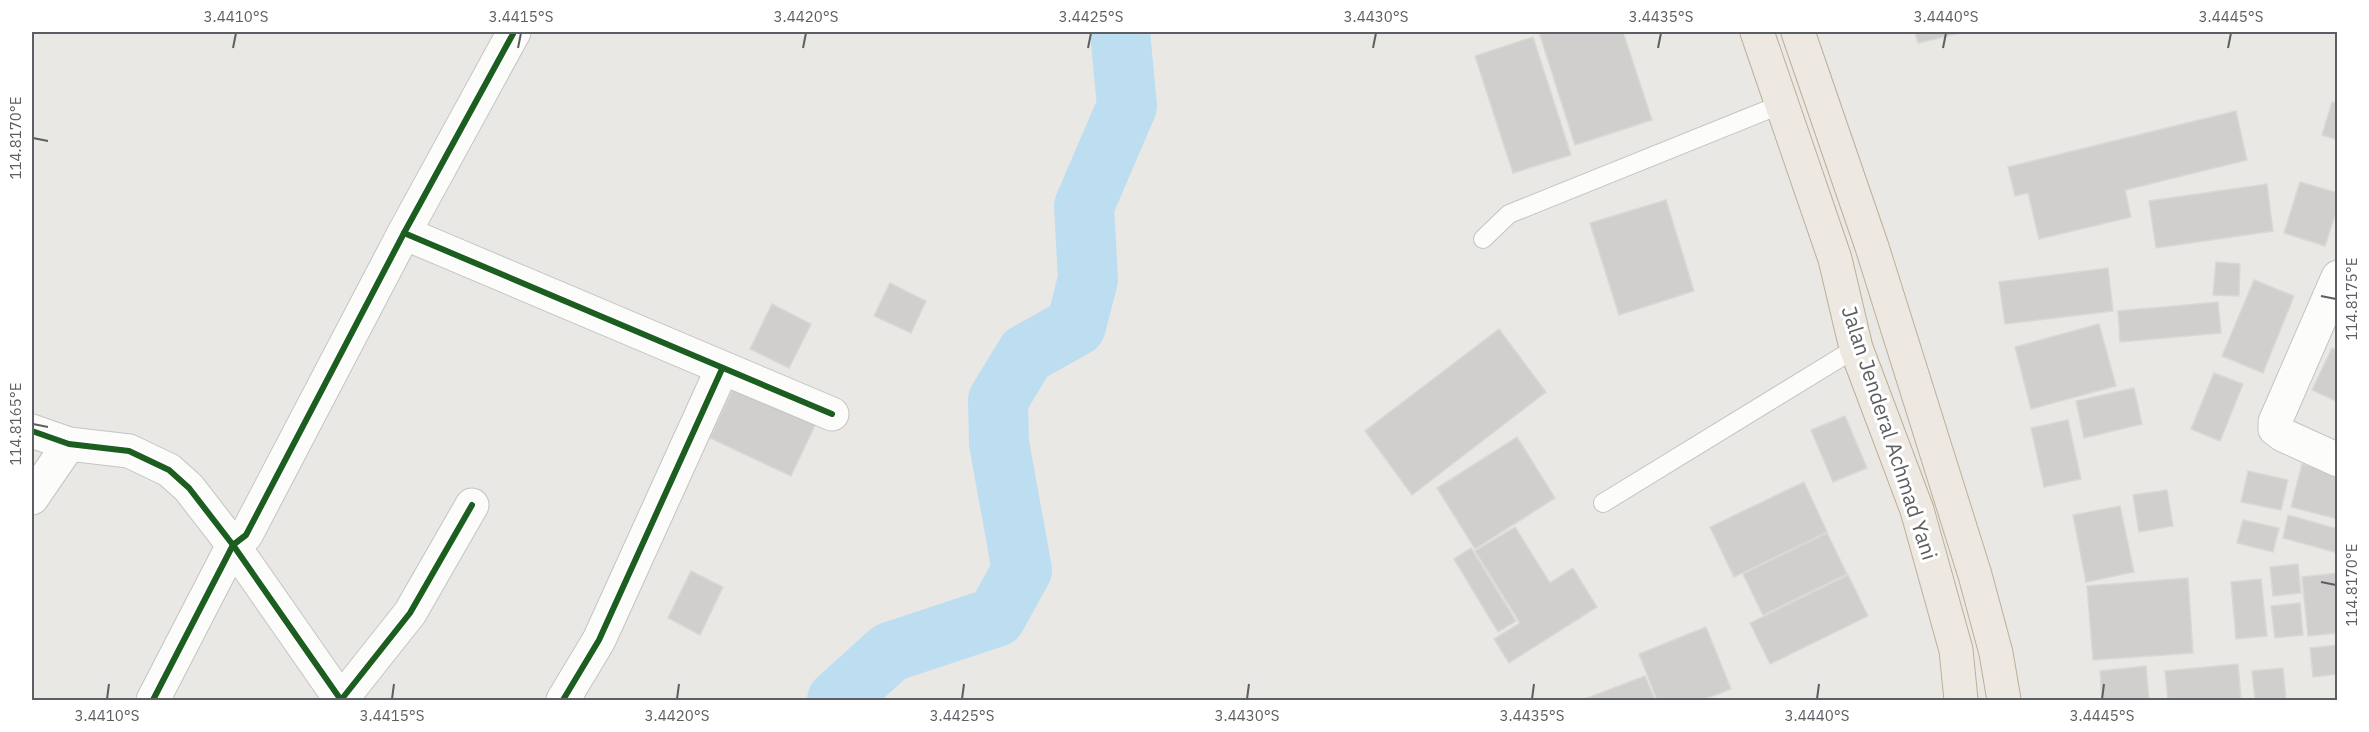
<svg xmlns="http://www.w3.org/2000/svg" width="2369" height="732" font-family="'IBM Plex Sans',sans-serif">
<rect width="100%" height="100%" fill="#eae8e5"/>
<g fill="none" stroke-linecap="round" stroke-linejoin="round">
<!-- river -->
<path stroke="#bdddf0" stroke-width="60" d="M837,700L890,652L996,617L1022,570L999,443L998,400L1026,354L1076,326L1088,279L1084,206L1127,106L1120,32"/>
</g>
<!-- building -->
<g fill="#d1cfce" stroke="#d9d8d4" stroke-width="1.5">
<path d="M1539,32H1623L1652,120L1575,145Z"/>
<path d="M1915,32H1964L1918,43Z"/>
<path d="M1533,37L1571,155L1513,173L1475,56Z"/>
<path d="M2332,102L2338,103V140L2322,135Z"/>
<path d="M2236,111L2247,160L2125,190L2131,217L2039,239L2028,193L2015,196L2008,167Z"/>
<path d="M2300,182L2338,193V206L2325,246L2284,233Z"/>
<path d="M2267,184L2273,231L2156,248L2149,201Z"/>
<path d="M1666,200L1694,291L1619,315L1590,223Z"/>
<path d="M2216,262L2240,264L2239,296L2213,295Z"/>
<path d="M2108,268L2113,311L2005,324L1999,282Z"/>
<path d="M2254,280L2294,296L2263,373L2222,356Z"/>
<path d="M890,283L926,301L911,333L874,316Z"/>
<path d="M2218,302L2221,333L2120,342L2118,311Z"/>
<path d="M772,304L811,324L789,368L750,349Z"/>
<path d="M2099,324L2116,386L2031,409L2015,347Z"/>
<path d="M1499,329L1546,392L1412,495L1365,431Z"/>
<path d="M2332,348L2338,351V402L2312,390Z"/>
<path d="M2214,373L2243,384L2220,441L2191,429Z"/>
<path d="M735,385L816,423L791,476L710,438Z"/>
<path d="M2134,388L2142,424L2084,438L2076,401Z"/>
<path d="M1845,416L1867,468L1833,482L1811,430Z"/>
<path d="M2068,420L2081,479L2044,487L2031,428Z"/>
<path d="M1517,437L1555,498L1475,549L1437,488Z"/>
<path d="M2302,464L2338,473V519L2291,507Z"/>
<path d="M2248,471L2288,480L2281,510L2241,502Z"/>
<path d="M1804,482L1827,532L1734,577L1710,527Z"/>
<path d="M2167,490L2173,526L2139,532L2133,495Z"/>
<path d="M2120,506L2134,572L2086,582L2073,515Z"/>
<path d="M2288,515L2338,529V553L2283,538Z"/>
<path d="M2243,520L2279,528L2273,552L2237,543Z"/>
<path d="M1515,527L1550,583L1573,568L1597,607L1509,663L1494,639L1520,623L1475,551Z"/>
<path d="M1827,533L1847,574L1763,615L1743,574Z"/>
<path d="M1471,548L1516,621L1498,632L1454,559Z"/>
<path d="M2298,564L2301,593L2273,596L2270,567Z"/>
<path d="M691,571L723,587L700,635L668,618Z"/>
<path d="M2338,573V633L2308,636L2302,577Z"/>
<path d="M1848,575L1868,616L1770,664L1750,623Z"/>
<path d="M2188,578L2193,653L2093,660L2087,586Z"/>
<path d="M2261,579L2267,636L2236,639L2231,582Z"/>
<path d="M2300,603L2303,635L2275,638L2271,606Z"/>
<path d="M1706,627L1731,689L1702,700H1657L1639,654Z"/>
<path d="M2338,645V674L2313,677L2310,648Z"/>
<path d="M2238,664L2241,700H2168L2165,671Z"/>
<path d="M2146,666L2149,700H2102L2100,671Z"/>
<path d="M2283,668L2286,700H2255L2252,671Z"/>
<path d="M1645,676L1655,700H1582Z"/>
</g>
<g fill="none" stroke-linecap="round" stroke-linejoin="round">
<!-- lane casing -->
<g stroke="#c4c4c5" stroke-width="20">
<g id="lane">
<path d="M1483,239L1509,214L1782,104"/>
<path d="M1603,503L1856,348"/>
</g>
</g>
<!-- street casing -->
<g stroke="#c4c4c5" stroke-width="35">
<g id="street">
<path d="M404,233L832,414"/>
<path d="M2338,277L2275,422V429L2283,435L2338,460"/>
<path d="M32,431L69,444L129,451L169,470L189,488L233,545L341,700L410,613L472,505"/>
<path d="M32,498L69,444"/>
<path d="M153,700L233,545L246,535L404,233L514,32"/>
<path d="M563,700L599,640L722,369"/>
</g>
</g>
<!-- highway casing -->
<g stroke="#bdaf96" stroke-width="35">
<g id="highway">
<path d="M1757,32L1835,259L1856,348L1917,510L1956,650L1961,700"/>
<path d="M1798,32L1872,247L1975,575L1996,653L2004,700"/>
</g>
</g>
<!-- lane -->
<use href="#lane" stroke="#fcfcfb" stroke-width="18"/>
<!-- street -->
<use href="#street" stroke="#fcfcfb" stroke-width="33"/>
<!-- highway -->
<use href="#highway" stroke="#ede9e2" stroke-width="33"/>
<!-- cycleway casing -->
<g stroke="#fff" stroke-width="10">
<g id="cycleway">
<path d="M404,233L832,414"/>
<path d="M32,431L69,444L129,451L169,470L189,488L233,545L341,700L410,613L472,505"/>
<path d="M153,700L233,545L246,535L404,233L514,32"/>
<path d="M563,700L599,640L722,369"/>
</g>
</g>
<!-- cycleway -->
<use href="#cycleway" stroke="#1b5e20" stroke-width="6"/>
</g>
<!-- ticks -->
<path fill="none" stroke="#5b5e62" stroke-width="2" d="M233,48L236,33M518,48L521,33M803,48L806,33M1088,48L1091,33M1373,48L1376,33M1658,48L1661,33M1943,48L1946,33M2228,48L2231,33M33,138L48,141M2321,296L2336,299M33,424L48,427M2321,582L2336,585M107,699L109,684M392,699L394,684M677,699L679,684M962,699L964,684M1247,699L1249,684M1532,699L1534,684M1817,699L1819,684M2102,699L2104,684"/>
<g text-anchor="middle" stroke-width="6" stroke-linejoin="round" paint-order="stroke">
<!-- street labels -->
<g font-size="21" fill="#5b5e62" stroke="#fff">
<text transform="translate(1889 433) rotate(72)" y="7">Jalan Jenderal Achmad Yani</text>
</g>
</g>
<!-- border -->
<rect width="2369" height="732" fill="none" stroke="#ffffff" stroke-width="66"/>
<rect x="33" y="33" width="2303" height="666" fill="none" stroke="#5b5e62" stroke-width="2"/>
<g font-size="15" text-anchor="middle" fill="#5b5e62">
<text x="236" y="22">3.4410°S</text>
<text x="521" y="22">3.4415°S</text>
<text x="806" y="22">3.4420°S</text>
<text x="1091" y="22">3.4425°S</text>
<text x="1376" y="22">3.4430°S</text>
<text x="1661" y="22">3.4435°S</text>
<text x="1946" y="22">3.4440°S</text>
<text x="2231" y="22">3.4445°S</text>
<text transform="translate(16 138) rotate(-90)" y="5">114.8170°E</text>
<text transform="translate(2352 299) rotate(-90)" y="5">114.8175°E</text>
<text transform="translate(16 424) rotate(-90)" y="5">114.8165°E</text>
<text transform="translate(2352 585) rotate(-90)" y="5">114.8170°E</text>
<text x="107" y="721">3.4410°S</text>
<text x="392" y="721">3.4415°S</text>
<text x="677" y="721">3.4420°S</text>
<text x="962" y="721">3.4425°S</text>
<text x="1247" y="721">3.4430°S</text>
<text x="1532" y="721">3.4435°S</text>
<text x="1817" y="721">3.4440°S</text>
<text x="2102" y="721">3.4445°S</text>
</g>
</svg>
